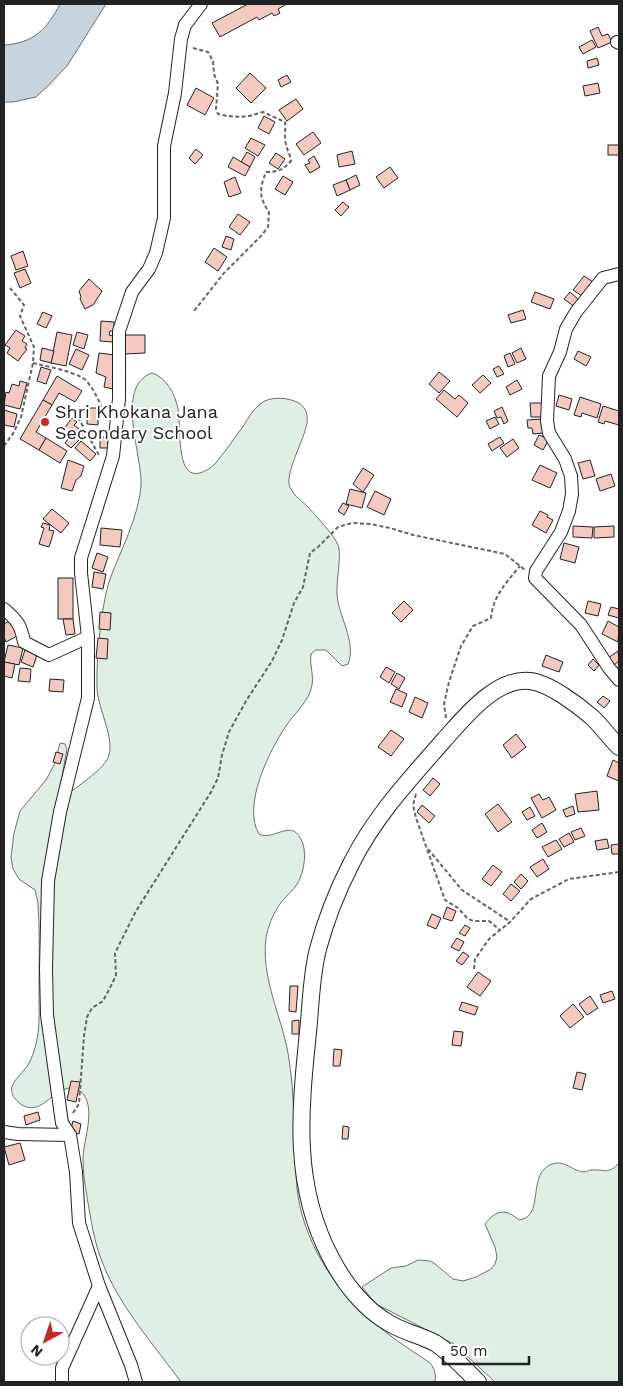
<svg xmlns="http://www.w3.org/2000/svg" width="623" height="1386" font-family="'Work Sans',sans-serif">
<rect width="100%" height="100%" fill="#fff"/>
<!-- green -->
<g fill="#e0efe3" stroke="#6f6f6f">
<path d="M152,373C167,378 175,394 178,409C182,430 173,497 214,465C225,452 234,439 244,425C248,418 253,410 260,404C269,396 288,397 299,403C306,408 308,414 307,423C304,440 287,469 289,484C291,494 301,500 308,507C315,515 335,536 338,545C342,553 336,583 337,594C338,616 357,642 348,664L342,666L326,650H316L311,654C309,667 316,678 310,692C305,705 293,715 286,726C269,751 242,806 259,834C275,842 293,815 303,844C307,857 303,877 295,887C290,894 282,899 278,907C272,916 268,927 266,938C261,978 281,1015 288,1053C296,1098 293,1143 297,1188C302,1238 333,1288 371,1320C389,1336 409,1349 429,1362C435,1368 436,1374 435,1382H181C154,1345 120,1307 103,1264C94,1243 91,1219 87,1197C85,1185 83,1172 83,1159C83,1139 100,1101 76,1088C52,1085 44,1117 22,1105C0,1089 18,1079 28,1065C32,1058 34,1051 36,1044C40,1028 39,1010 39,995C39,964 40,934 38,903L35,890L19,879L13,869L11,857L14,833L20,811L46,780L55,763L60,743L65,744L67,749L61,782L68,794C79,785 106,768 109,755C114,736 98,709 97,688C96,661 101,605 110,579C121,549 138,519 141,486C143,457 114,386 152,373Z"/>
<path d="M619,1163V1382H495L454,1344L376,1304L362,1287L391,1268L406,1266L418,1260L430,1261L435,1264L453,1279L463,1281L476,1277L491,1269L495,1264L497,1257L495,1247L485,1224C496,1210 505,1208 519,1220C544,1217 528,1178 548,1166C563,1157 571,1171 584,1172C588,1172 587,1170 591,1170C605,1169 608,1175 619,1163Z"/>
</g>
<!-- water -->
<path fill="#c7d3dd" stroke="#6f6f6f" d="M60,4H106L67,66L47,87L36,97L13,102H4V45C34,43 47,29 60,4Z"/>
<!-- building -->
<g fill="#f3c9c0" stroke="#222">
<path d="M248,4H287L278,9L280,13L274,16L272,13L259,20L257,17L220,37L212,23Z"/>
<path d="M598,27L602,36L608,34L612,42L598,48L590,31Z"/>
<path d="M592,40L596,47L583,54L579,47Z"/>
<path d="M597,58L599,65L588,68L587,61Z"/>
<path d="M250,73L266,88L251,103L236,88Z"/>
<path d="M287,75L291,82L281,87L278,80Z"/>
<path d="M598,83L600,93L585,96L583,86Z"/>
<path d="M196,88L214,98L205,115L187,105Z"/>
<path d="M296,99L303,109L287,121L279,110Z"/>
<path d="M264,116L275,122L269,134L258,128Z"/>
<path d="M313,132L321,143L304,155L296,144Z"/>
<path d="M251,138L265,145L258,156L245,148Z"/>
<rect x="608" y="145" width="11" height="10"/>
<path d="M196,149L203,155L195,164L189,158Z"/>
<path d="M352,151L355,164L339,167L337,155Z"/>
<path d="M247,152L255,157L250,167L241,162Z"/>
<path d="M276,153L285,159L278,169L269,163Z"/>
<path d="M314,156L320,167L310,173L305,165L310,163L308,160Z"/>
<path d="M233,157L250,167L245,176L228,167Z"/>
<path d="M390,167L398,178L384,188L376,177Z"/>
<path d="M356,175L360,185L350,190L346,180Z"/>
<path d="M283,176L293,182L285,195L275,189Z"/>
<path d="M235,177L241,193L229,197L224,182Z"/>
<path d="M346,180L350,190L337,196L333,185Z"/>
<path d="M343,202L349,207L341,216L335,210Z"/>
<path d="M238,214L250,222L240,235L229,227Z"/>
<path d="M226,236L234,239L231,250L222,247Z"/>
<path d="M214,248L227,257L218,271L205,262Z"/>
<path d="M23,251L28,266L16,270L11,256Z"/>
<path d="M25,269L31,283L20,288L14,273Z"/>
<path d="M584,276L593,282L582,296L573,290Z"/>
<path d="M89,279L102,291L93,305L85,309L80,299L81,297L79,291Z"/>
<path d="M535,292L554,299L550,309L531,302Z"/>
<path d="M570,292L580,301L575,307L564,299Z"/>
<path d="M523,310L526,319L511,323L508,315Z"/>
<path d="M43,312L52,316L46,328L37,324Z"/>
<path d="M101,321L114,322V331H110L109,335L113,336V342L100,341Z"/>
<path d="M16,330L25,336L22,341L27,344L25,348L27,349L18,361L7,353L10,348L5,345Z"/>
<path d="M57,332L72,335L66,366L51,363Z"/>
<path d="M77,332L88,335L84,349L73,345Z"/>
<path d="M124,335H145V353L124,354Z"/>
<path d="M42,348L54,351L51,363L40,360Z"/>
<path d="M521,348L526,359L517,363L512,353Z"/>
<path d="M76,349L89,355L82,370L69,364Z"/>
<path d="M578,351L591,357L586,366L574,359Z"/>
<path d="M99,353L115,355L113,389L104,387L106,377L96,373Z"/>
<path d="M510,353L515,364L508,367L504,356Z"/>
<path d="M499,366L504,374L497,377L493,369Z"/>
<path d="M41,367L51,370L46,384L37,381Z"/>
<path d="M439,372L450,381L439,393L429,384Z"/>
<path d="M483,375L491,383L480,393L472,385Z"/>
<path d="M57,376L82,391L75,402L59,393L52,405L43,400Z"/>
<path d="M517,380L522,389L510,395L506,387Z"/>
<path d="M20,381L27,383L20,409L4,405L6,392L9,393L12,384L19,386Z"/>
<path d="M444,390L455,399L459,395L468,403L457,417L436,399Z"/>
<path d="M559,395L572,399L569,410L556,406Z"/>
<path d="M580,397L601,404L597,418L582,413L581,417L574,415Z"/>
<path d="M43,400L52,405L36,432L46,438L39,450L20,439Z"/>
<path d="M530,403H543L544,417H531Z"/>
<path d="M603,406L619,411V425L605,421L604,424L598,422Z"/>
<path d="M502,407L508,421L504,424L501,417L497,418L494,411Z"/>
<path d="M87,408H98V425L87,424Z"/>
<path d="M4,410L17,414L14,427L4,425Z"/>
<path d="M495,417L499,424L490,429L486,421Z"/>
<path d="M72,418L77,422L74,425L85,434L71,448L65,443L68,439L60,434Z"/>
<path d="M542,419L543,433L533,434L532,428H528L527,420Z"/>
<path d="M539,435L549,439L543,450L534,445Z"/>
<rect x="100" y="437" width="8" height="11"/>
<path d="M500,437L504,443L492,451L488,444Z"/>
<path d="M46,438L67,451L60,463L39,450Z"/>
<path d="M513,439L519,448L507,457L500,448Z"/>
<path d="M81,441L96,454L90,461L75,448Z"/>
<path d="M68,460L84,466L81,476L76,480L72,491L61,488Z"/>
<path d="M590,460L595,476L583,479L578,463Z"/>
<path d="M540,465L557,473L550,488L532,480Z"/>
<path d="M363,468L374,475L363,492L353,484Z"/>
<path d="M611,474L615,486L600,491L596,479Z"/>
<path d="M350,489L366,493L362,508L346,504Z"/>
<path d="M375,491L391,499L384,515L367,507Z"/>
<path d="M343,503L349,506L344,515L338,511Z"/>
<path d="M52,509L69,523L61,533L43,519Z"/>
<path d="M540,511L548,515L547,517L553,520L546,533L532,525Z"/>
<path d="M43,523L50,525L49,530L54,531L49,547L39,544L44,528L41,527Z"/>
<path d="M573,526L593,527L592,538L573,537Z"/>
<path d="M614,526V537L594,538V527Z"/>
<path d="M101,528L122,530L120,547L100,545Z"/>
<path d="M564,543L579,547L575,563L560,559Z"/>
<path d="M97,553L108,557L103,572L92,568Z"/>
<path d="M94,572L106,574L103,589L92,587Z"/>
<rect x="58" y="578" width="15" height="41"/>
<path d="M404,601L413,610L401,622L392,613Z"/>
<path d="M588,601L601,604L598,616L585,613Z"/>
<path d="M611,607L619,609V618L608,615Z"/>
<path d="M100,612L111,613L110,630L99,629Z"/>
<path d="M13,619L21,634L6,642L4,637V624Z"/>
<path d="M63,619H73L75,634L66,635Z"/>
<path d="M608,621L619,627L618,642L602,634Z"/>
<path d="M98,638L108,639L107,659L96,658Z"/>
<path d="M8,645L23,648L19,665L4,662Z"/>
<path d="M25,650L37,655L33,667L21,662Z"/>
<path d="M618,651L619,661L614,665L608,658Z"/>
<path d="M546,655L563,662L559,672L542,666Z"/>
<path d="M593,659L599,665L594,671L588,665Z"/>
<path d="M4,662L15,664L12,678L4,676Z"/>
<path d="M386,667L395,672L389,683L380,677Z"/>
<path d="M20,668L31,669L30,682L18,681Z"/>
<path d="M397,673L405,678L399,689L391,684Z"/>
<path d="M50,679L64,680L63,692L49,691Z"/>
<path d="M396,689L407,694L402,707L390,702Z"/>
<path d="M603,696L610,701L604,708L597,702Z"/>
<path d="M415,697L428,703L422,718L409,712Z"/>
<path d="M391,730L404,739L391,756L378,747Z"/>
<path d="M516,734L526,747L512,758L503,745Z"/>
<path d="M56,752L63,754L60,764L53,762Z"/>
<path d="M613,760L619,763V781L607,776Z"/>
<path d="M433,778L440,784L430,796L423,790Z"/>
<path d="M597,791L599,810L578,812L575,794Z"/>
<path d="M539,794L543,800L549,797L556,810L542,818L531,798Z"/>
<path d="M498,804L512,822L498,832L485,814Z"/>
<path d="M422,805L435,816L429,823L417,812Z"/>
<path d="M573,806L575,814L566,817L563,810Z"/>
<path d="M530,807L535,816L527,820L522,812Z"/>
<path d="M542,823L547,832L537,838L532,830Z"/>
<path d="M581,828L585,836L575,840L571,832Z"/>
<path d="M569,833L574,842L564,847L559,839Z"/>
<path d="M607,839L609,848L597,850L595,841Z"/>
<path d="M556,840L562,849L548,857L542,847Z"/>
<path d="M619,844V854H612L611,845Z"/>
<path d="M543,859L549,869L537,877L530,867Z"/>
<path d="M493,865L502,872L491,886L482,879Z"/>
<path d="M521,874L528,881L521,889L514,882Z"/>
<path d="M511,884L520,891L511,901L503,894Z"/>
<path d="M447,907L456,911L452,921L443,918Z"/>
<path d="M432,914L441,918L436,929L427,925Z"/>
<path d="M465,925L470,928L465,936L459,933Z"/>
<path d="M457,938L464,942L459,951L451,947Z"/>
<path d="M463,952L469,956L462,965L456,961Z"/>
<path d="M478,972L491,981L480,996L467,987Z"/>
<path d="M290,986H298L296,1012L289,1011Z"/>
<path d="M612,991L615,999L603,1003L600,995Z"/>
<path d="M590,996L598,1008L587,1015L579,1004Z"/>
<path d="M462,1002L478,1007L475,1015L459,1010Z"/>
<path d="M573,1004L584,1017L570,1028L560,1016Z"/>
<path d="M299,1020V1034H292V1021Z"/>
<path d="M454,1031L463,1032L461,1046L452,1045Z"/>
<path d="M334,1049L342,1050L340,1066H333Z"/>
<path d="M577,1072L586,1074L582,1090L573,1088Z"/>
<path d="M71,1081L80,1082L76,1102L67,1100Z"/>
<path d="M38,1112L40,1120L26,1125L24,1116Z"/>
<path d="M73,1121L81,1124L79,1134L70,1132Z"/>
<path d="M343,1126L349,1127L348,1139H342Z"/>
<path d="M20,1143L25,1160L9,1165L4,1147Z"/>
</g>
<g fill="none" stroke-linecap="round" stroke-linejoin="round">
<!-- minor casing -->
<g stroke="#222" stroke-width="14">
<g id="minor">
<path d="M617,42L619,43"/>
<path d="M619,274L603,278L576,312L566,329L560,352L549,376L547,421L549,433L565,459L571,476L572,494L569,511L561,532L536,571L535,578L581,625L609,668L619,680"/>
<path d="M4,609C17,620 21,625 24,642L49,655L88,637"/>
<path d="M4,1132L18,1134L70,1135"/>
<path d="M62,1382V1368L99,1286"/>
<path d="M136,1382L131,1365L99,1286L79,1223L76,1172L70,1135L62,1123L47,1015L46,969L48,881L60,812L88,698V637L81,573V558L113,456L119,399V331L132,292L149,269L156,253L164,218V146L175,93L181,39L185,25L201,4"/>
</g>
</g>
<!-- major casing -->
<g stroke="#222" stroke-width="18">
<path id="major" d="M478,1382C468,1372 447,1350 435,1343C420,1335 403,1332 389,1323C364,1309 344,1283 331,1258C292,1185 300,1111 308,1032C311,1004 311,976 318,949C326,919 338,889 352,862C375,816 410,779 444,740C464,718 496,677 530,681C549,683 578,705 593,718C602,727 610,738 619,747"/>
</g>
<!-- path -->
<g stroke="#646464" stroke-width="2" stroke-dasharray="4 2.5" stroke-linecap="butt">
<path d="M193,48L208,52L213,61L214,74L218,84L216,109L218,114C236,118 245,118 263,112L285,122C286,129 284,138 286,144C287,150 290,154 291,161C283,170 278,172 266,172C259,190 259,197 269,212L268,227L261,236L224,273L194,311"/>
<path d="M33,363C49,367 68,370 83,378C92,384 101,405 105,415"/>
<path d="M70,407L79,419L100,457"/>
<path d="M4,446L14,432L21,417L33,363L34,347L20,316L24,305L10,288"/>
<path d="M446,718L444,704L449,682L461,646L473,626L491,618C493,596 506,583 520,566"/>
<path d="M416,794L413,805L416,818L445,900L458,908L468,919L474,921H489L500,930"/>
<path d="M428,849L462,890L509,921"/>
<path d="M474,969L475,959L489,939L510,922L531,899L569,879L619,872"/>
<path d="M73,1113L79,1104L84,1036L87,1017L92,1008L103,1001L112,984L116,975L115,953L136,911L211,792L218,778L222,755L229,732L246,701L272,661L282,640L294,603L303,587L310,553L318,547L338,527L352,523L370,524L390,528L413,535L505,554L525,570"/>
</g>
<!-- minor -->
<use href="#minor" stroke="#fff" stroke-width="12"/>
<!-- major -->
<use href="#major" stroke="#fff" stroke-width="16"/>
</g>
<!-- markers -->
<circle fill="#c62828" stroke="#fff" stroke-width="2" cx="45" cy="422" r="5"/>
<g text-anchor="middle" stroke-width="4" stroke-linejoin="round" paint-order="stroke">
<!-- poi labels -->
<g font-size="18" fill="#222" stroke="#fff" text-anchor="start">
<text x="55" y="418">Shri Khokana Jana<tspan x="55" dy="21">Secondary School</tspan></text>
</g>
</g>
<!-- border -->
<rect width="623" height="1386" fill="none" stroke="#222222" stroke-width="10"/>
<!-- north arrow -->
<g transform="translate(45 1341) rotate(220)"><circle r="24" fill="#ffffff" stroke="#a7a7a7"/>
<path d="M0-4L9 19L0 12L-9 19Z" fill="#c62828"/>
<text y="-8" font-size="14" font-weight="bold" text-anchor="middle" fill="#222222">N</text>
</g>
<!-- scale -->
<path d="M443 1356v8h86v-8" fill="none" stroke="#222222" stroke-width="2.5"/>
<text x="450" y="1356" font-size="15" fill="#222222" stroke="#ffffff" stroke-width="4" paint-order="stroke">50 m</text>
</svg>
